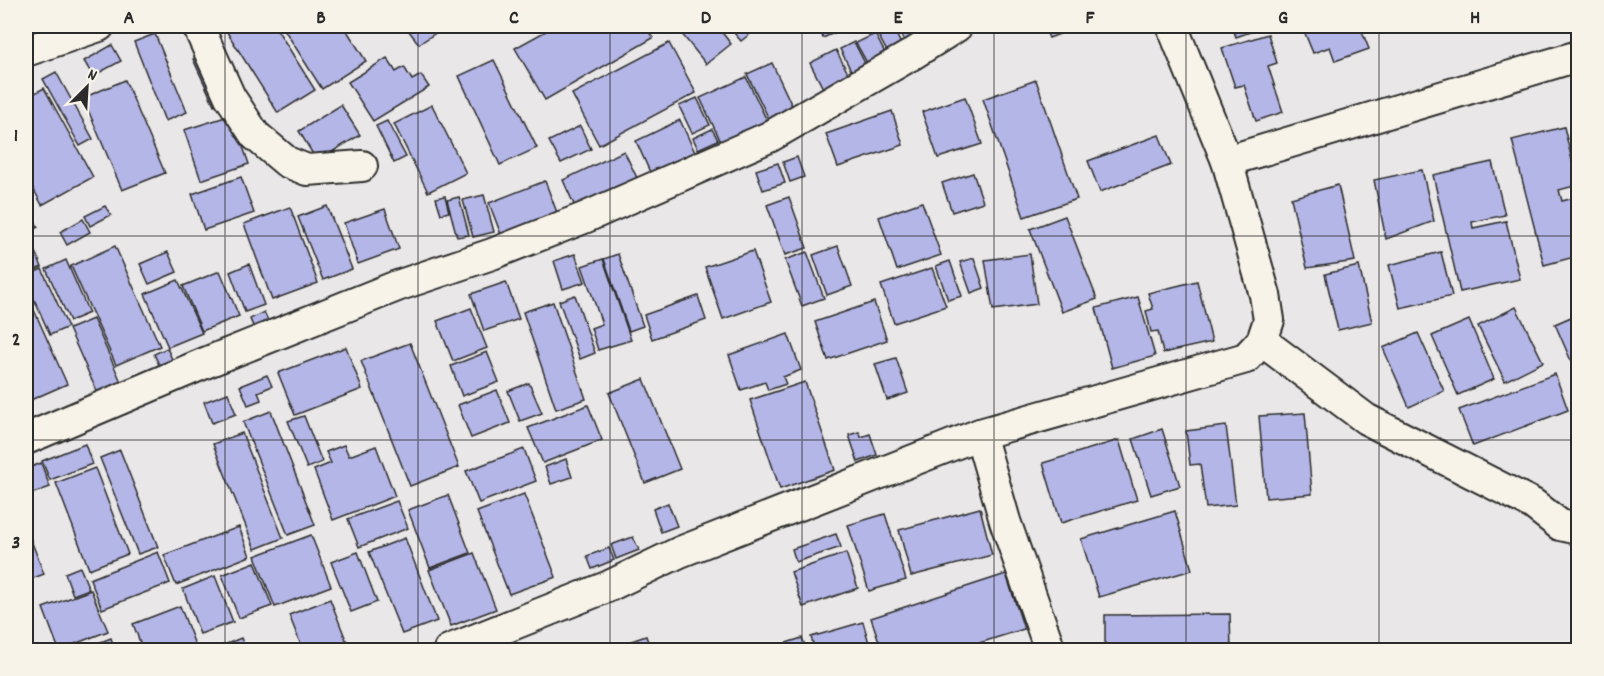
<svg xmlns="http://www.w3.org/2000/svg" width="1604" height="676" font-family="Dekko,sans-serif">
<rect width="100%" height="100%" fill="#eae7e8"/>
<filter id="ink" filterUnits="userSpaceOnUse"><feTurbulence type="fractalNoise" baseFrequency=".0167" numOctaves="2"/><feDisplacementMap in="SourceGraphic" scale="12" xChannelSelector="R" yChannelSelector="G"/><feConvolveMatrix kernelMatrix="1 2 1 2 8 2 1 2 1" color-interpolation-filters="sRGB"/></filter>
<g filter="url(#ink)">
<!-- building -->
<g fill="#b4b6e8" stroke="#2b2b2b" stroke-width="1.5">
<path d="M230,26H275L315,90L278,113L225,29Z"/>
<path d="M282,26H344L366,61L322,89Z"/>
<path d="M405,26H446L419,44Z"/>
<path d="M555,26H645L653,38L545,100L515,48Z"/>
<path d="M681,26H717L731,44L706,64L677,28Z"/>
<path d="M728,26H757L759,27L741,41Z"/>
<path d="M817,26H849L823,38Z"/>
<path d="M892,26L902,46L888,53L877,33Z"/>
<path d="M896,26H923L927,34L906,45Z"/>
<path d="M1044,26H1068L1070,30L1049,38Z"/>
<path d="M1232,26H1267L1236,37Z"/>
<path d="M1302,26H1360L1369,49L1335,61L1330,47L1313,53Z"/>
<path d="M155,34L187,112L165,121L134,42Z"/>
<path d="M875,34L887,57L869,66L856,43Z"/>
<path d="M1268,34L1277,63L1268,66L1283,112L1256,121L1244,85L1235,87L1222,48Z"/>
<path d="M854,42L869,71L855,78L840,49Z"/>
<path d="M669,43L696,93L599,145L572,94Z"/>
<path d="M112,45L121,61L93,76L84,61Z"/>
<path d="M836,50L853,83L827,96L810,63Z"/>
<path d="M206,53L227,98L214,105L193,59Z"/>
<path d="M387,58L396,72L404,67L412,80L421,75L429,87L373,121L348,82Z"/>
<path d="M494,60L537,148L500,165L459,76Z"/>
<path d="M772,63L793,108L769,119L747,74Z"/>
<path d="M56,72L93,139L80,146L43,79Z"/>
<path d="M746,77L768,123L722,144L700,98Z"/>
<path d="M125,80L165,173L122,190L83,98Z"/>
<path d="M1036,80L1077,199L1024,217L983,99Z"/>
<path d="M44,88L93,177L42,205L26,175V98Z"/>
<path d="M965,97L982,144L938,158L922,112Z"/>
<path d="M697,98L710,125L692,133L679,106Z"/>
<path d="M341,105L360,135L317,161L299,131Z"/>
<path d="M432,105L466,173L428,192L394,124Z"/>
<path d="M892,111L903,145L838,167L826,134Z"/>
<path d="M232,115L249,164L201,180L184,130Z"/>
<path d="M680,120L699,161L654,181L636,141Z"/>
<path d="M387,121L406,157L394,163L376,126Z"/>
<path d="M580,126L591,149L561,163L549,141Z"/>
<path d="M1564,127L1578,185L1559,190L1562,201L1578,197V256L1544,265L1512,140Z"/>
<path d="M712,129L718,140L698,149L693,138Z"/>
<path d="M1159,135L1171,165L1100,192L1088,161Z"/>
<path d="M624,151L638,180L576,209L563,180Z"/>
<path d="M797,157L804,177L790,182L783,162Z"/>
<path d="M1492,162L1505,215L1472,222L1473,228L1506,221L1520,279L1460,292L1433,175Z"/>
<path d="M778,163L785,183L763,190L756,170Z"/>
<path d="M1422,170L1434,221L1386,239L1374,180Z"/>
<path d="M973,173L983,202L952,212L942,183Z"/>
<path d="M241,177L254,213L204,230L192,194Z"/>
<path d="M545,181L558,215L502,237L489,203Z"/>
<path d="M1338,185L1355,261L1307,268L1291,198Z"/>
<path d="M484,195L494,232L473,237L463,200Z"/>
<path d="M445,196L449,212L441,214L436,198Z"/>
<path d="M459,197L469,235L457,237L447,200Z"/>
<path d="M789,197L807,248L785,255L767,205Z"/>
<path d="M922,202L941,255L897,270L879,217Z"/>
<path d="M26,204L38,227L26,234Z"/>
<path d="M105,206L111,215L90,226L85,216Z"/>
<path d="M327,206L352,269L323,280L298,217Z"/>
<path d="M290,207L318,283L272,300L244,224Z"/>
<path d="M385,209L399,249L358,264L344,223Z"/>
<path d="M1065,216L1097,299L1062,312L1030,229Z"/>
<path d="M83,219L90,232L67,245L60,232Z"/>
<path d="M31,243L42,267L26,274V245Z"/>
<path d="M115,246L160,346L116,365L71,266Z"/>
<path d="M838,246L852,286L827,295L813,255Z"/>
<path d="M753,251L771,302L723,319L705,267Z"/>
<path d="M168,252L177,272L149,284L140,264Z"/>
<path d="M807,252L824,298L802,306L785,260Z"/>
<path d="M1441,252L1452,296L1400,308L1389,265Z"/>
<path d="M575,254L585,282L563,289L554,261Z"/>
<path d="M618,254L643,326L629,331L604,259Z"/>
<path d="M1030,254L1037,304L993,310L985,260Z"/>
<path d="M974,258L984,288L971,293L960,262Z"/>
<path d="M603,259L631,340L598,350L591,328L602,324L582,266Z"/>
<path d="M66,260L89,313L70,321L46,269Z"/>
<path d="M950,261L962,296L948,300L936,266Z"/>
<path d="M249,264L264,305L245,312L230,272Z"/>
<path d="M1359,266L1372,322L1338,330L1325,274Z"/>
<path d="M932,268L946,306L894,323L881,285Z"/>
<path d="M42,269L68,327L50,335L26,281V276Z"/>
<path d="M220,271L239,316L202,331L183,286Z"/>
<path d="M178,280L202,333L168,347L145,294Z"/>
<path d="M1197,281L1212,342L1163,353L1158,331L1151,332L1146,311L1153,309L1148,293Z"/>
<path d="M506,282L519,319L484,331L471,294Z"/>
<path d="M26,292L67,384L26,402Z"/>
<path d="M575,295L595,353L580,359L559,301Z"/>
<path d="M698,296L706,320L652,339L644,315Z"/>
<path d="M1138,297L1155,356L1112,368L1096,308Z"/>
<path d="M553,302L586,399L556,409L523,312Z"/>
<path d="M874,302L887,340L828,360L815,322Z"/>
<path d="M1516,307L1543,362L1505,381L1478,326Z"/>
<path d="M471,308L487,348L453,361L437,321Z"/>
<path d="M264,312L273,331L258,338L250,319Z"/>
<path d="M1578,314V377L1555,324Z"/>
<path d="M93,319L122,384L98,394L69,329Z"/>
<path d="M1469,320L1494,379L1458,395L1432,336Z"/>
<path d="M1418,333L1444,391L1409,407L1383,348Z"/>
<path d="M788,334L801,370L783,377L786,384L768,390L765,382L741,390L729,355Z"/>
<path d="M410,343L459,467L410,486L361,361Z"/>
<path d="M346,347L362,389L295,415L278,373Z"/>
<path d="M167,348L175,366L162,371L154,354Z"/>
<path d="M487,352L499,382L462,396L451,366Z"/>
<path d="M896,358L908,393L887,400L875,364Z"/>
<path d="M1555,374L1568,410L1473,446L1459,410Z"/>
<path d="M267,375L272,386L258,392L261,400L248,405L240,386Z"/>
<path d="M644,379L680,469L645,483L609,393Z"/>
<path d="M805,382L835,470L780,489L750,400Z"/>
<path d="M529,383L542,413L520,421L508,391Z"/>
<path d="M497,390L510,423L471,438L458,405Z"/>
<path d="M228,393L236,414L212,423L204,402Z"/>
<path d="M588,405L602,440L543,463L528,428Z"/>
<path d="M271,411L315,525L288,535L243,422Z"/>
<path d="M1305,413L1312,494L1266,498L1259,416Z"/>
<path d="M304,416L322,462L307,468L288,421Z"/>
<path d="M1226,426L1236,505L1206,508L1200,464L1190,465L1186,431Z"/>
<path d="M1162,429L1180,486L1151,495L1133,439Z"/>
<path d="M859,432L861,437L870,434L877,455L858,462L849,435Z"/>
<path d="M242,433L283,538L255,549L213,444Z"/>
<path d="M1119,440L1137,500L1061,523L1043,463Z"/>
<path d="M85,444L92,464L50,480L42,461Z"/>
<path d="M344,445L349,456L376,446L395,496L333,520L314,470L331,463L326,452Z"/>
<path d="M524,449L536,481L479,503L466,471Z"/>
<path d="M120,450L158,547L138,554L100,458Z"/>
<path d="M566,459L572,477L551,484L545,467Z"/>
<path d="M41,463L50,487L31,494L26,480V469Z"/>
<path d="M95,468L128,554L89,569L56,483Z"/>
<path d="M524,494L556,577L509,594L477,512Z"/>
<path d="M448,495L470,553L430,568L408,510Z"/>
<path d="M397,501L408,528L359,547L348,519Z"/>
<path d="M668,503L677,526L661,532L653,509Z"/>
<path d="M980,508L992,555L911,576L899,530Z"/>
<path d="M1175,511L1192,570L1099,597L1081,539Z"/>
<path d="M885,514L906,580L869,591L848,525Z"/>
<path d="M26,527L44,574L26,581Z"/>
<path d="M239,527L250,556L176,585L164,555Z"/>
<path d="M836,534L841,547L796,562L792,549Z"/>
<path d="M311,535L331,586L275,607L255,556Z"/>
<path d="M633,537L639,550L616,559L611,545Z"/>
<path d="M405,538L437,621L402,634L369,552Z"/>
<path d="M609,548L614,560L592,569L587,556Z"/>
<path d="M158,552L170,583L102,609L90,579Z"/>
<path d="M358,552L377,602L351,612L331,562Z"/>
<path d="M474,553L496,609L451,626L429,570Z"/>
<path d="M846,553L858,588L803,607L791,572Z"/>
<path d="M255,562L272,606L239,618L222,575Z"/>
<path d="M80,567L89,589L73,595L65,573Z"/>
<path d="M1006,574L1024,629L957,650H882L871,618Z"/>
<path d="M215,576L233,622L200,634L183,589Z"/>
<path d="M91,590L108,631L59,650L43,608Z"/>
<path d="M330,599L350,650H303L289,615Z"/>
<path d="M180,606L197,650H143L133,624Z"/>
<path d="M1230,614L1231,650H1105V615Z"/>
<path d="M863,622L871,650H815L811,637Z"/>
<path d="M646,636L651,650H605Z"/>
<path d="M111,638L115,650H80Z"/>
<path d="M241,638L246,650H212Z"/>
<path d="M802,638L807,650H764Z"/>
</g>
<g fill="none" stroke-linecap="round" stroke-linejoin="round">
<!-- minor casing -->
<g stroke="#2b2b2b" stroke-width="34">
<g id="minor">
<path d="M198,26L230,97L255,135L287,162L307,170L362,166"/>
<path d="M26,51L99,26"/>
<path d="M1227,161L1578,56"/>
<path d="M1262,341L1366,419L1533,504L1560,525L1578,529"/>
<path d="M980,434L1005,521L1050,650"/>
<path d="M26,439L205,363L397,286L492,254L584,218L769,137L911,55L957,26"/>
<path d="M449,650L607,587L680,552L980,434L1246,358L1262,341L1269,320L1265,295L1227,161L1172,26"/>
</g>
</g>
<!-- minor -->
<use href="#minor" stroke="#f7f3e8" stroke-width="30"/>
</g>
</g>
<!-- grid -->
<path fill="none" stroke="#2b2b2b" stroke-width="1.5" stroke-opacity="0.55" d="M225,26V650M418,26V650M610,26V650M802,26V650M994,26V650M1186,26V650M1379,26V650M26,236H1578M26,440H1578"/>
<!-- margin -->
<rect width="1604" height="676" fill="none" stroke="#f7f3e8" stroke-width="66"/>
<!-- north arrow -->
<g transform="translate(87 87) rotate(24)" stroke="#f7f3e8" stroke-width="4.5" paint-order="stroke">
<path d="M0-4.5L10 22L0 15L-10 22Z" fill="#2b2b2b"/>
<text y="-9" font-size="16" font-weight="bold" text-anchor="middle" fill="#2b2b2b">N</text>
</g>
<rect x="33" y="33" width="1538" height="610" fill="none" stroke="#2b2b2b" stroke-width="2"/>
<g font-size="20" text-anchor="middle" font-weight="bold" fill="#2b2b2b">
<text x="129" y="23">A</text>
<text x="321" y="23">B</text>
<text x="514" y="23">C</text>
<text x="706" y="23">D</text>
<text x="898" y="23">E</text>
<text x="1090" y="23">F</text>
<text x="1283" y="23">G</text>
<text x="1475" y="23">H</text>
<text x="16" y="141">1</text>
<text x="16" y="345">2</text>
<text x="16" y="548">3</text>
</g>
</svg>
